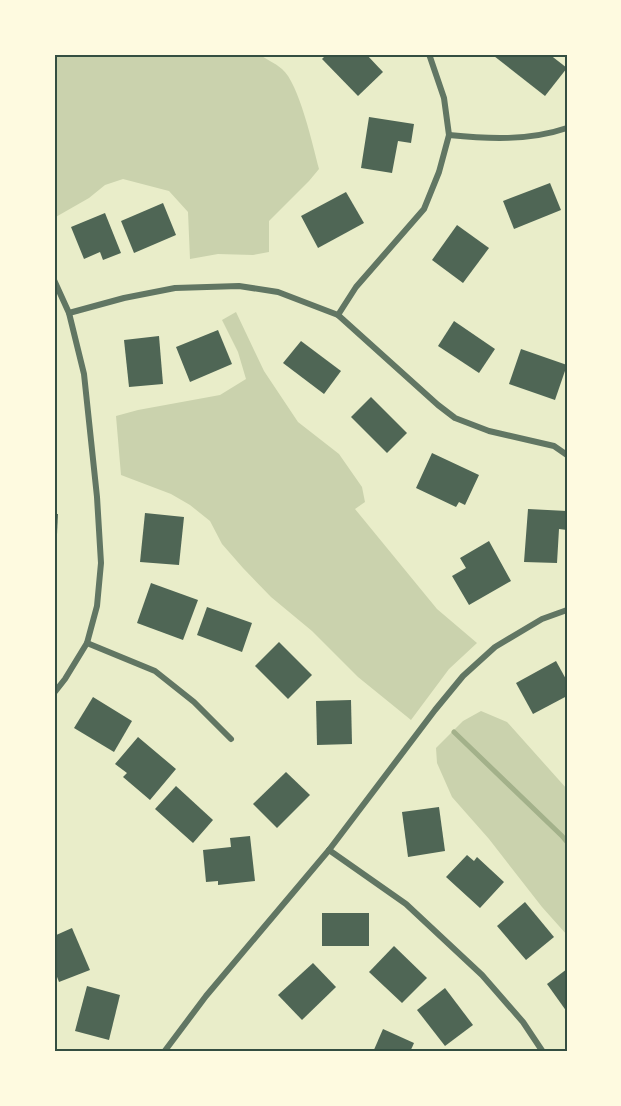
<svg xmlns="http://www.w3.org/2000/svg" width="621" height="1106" font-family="Ubuntu,sans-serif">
<rect width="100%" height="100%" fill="#e9edc9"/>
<!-- green -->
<g fill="#cad2ad">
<path d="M54,54H258C266,59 275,63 282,69C299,83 313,146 319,169L309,181L269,221V252L253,255L218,254L190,259L188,212L169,191L123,179L105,185L89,198L54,218Z"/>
<path d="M236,312L264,371L298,422L339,454L362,487L365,502L355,509L437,609L477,643L449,669L411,720L358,677L312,631L271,597L243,568L222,544L210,521L190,505L171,494L121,475L116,416L138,410L220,395L246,379L238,352L222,320Z"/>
<path d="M481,711L507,722L567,789V935L542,907L489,839L452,797L437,763L436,748L463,721Z"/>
</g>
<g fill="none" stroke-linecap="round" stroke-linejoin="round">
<!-- stream -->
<path stroke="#a3b18a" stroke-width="5" d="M454,732L562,836L567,842"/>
</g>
<!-- building -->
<g fill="#4f6655">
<path d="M327,54H366L383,72L358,96L322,59Z"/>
<path d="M495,54H549L567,68L545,96L494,56Z"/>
<path d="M369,117L414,124L411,143L398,141L392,173L361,168Z"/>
<path d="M550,183L561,210L514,229L503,201Z"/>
<path d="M346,192L364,223L318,248L301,216Z"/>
<path d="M163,203L176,235L134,253L121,221Z"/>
<path d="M105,213L121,253L103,260L100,252L84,259L71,227Z"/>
<path d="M457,225L489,248L463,283L432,260Z"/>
<path d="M454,321L495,349L479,373L438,346Z"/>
<path d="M218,330L232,364L190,382L176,347Z"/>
<path d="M159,336L163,384L129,387L124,340Z"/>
<path d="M301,341L341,371L324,394L283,363Z"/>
<path d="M521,349L567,365L555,400L509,384Z"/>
<path d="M371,397L407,433L387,453L351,417Z"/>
<path d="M432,453L479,475L465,505L459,502L456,507L416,488Z"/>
<path d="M528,509L567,511V530L559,529L557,563L524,562Z"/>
<path d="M145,513L184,517L179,565L140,562Z"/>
<path d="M54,514H58L56,554H54Z"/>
<path d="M489,541L511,581L469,605L452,576L466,568L460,558Z"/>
<path d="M151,583L198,600L183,640L137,623Z"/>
<path d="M207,607L252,623L242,652L197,635Z"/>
<path d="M279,642L312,675L288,699L255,666Z"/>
<path d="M556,661L567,681V696L533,714L516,683Z"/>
<path d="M93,697L132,721L114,752L74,728Z"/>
<path d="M351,700L352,744L317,745L316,701Z"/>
<path d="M138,737L176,769L150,800L123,777L127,773L115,764Z"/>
<path d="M286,772L310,795L277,828L253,804Z"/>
<path d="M176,786L213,820L193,843L155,809Z"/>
<path d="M439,807L445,851L408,857L402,812Z"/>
<path d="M250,836L255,881L218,885V881L206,882L203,850L231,847L230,838Z"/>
<path d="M467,855L474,861L477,857L504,882L480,908L446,877Z"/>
<path d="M525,902L554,937L526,960L497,926Z"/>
<rect x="322" y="913" width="47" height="33"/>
<path d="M72,928L90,970L59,982L54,969V936Z"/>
<path d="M394,946L427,978L402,1003L369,972Z"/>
<path d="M313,963L336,987L302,1020L278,995Z"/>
<path d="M567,969V1012L547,984Z"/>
<path d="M87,986L120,995L109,1040L75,1031Z"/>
<path d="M445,988L473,1025L445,1046L417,1010Z"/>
<path d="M383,1029L414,1043L410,1052H373Z"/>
</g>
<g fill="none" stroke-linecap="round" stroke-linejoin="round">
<!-- minor -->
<g stroke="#617663" stroke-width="6">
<path d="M449,135C488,139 529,141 567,128"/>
<path d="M54,280L69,313L84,374L97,497L101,563L97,606L87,643L65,679L54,693"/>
<path d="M69,313L124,298L175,288L239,286L278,292L338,315L438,405L455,418L489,431L554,446L567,455"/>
<path d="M338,315L356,287L424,209L439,172L449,135L444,98L429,54"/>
<path d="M87,643L155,671L194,702L231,739"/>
<path d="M329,850L406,904L482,975L523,1022L543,1052"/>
<path d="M164,1052L206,996L329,850L435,710L463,676L495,647L542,619L567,610"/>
</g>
</g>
<!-- border -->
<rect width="621" height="1106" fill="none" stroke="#fefae0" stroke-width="111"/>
<rect x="56" y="56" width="510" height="994" fill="none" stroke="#344e41" stroke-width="2"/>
</svg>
